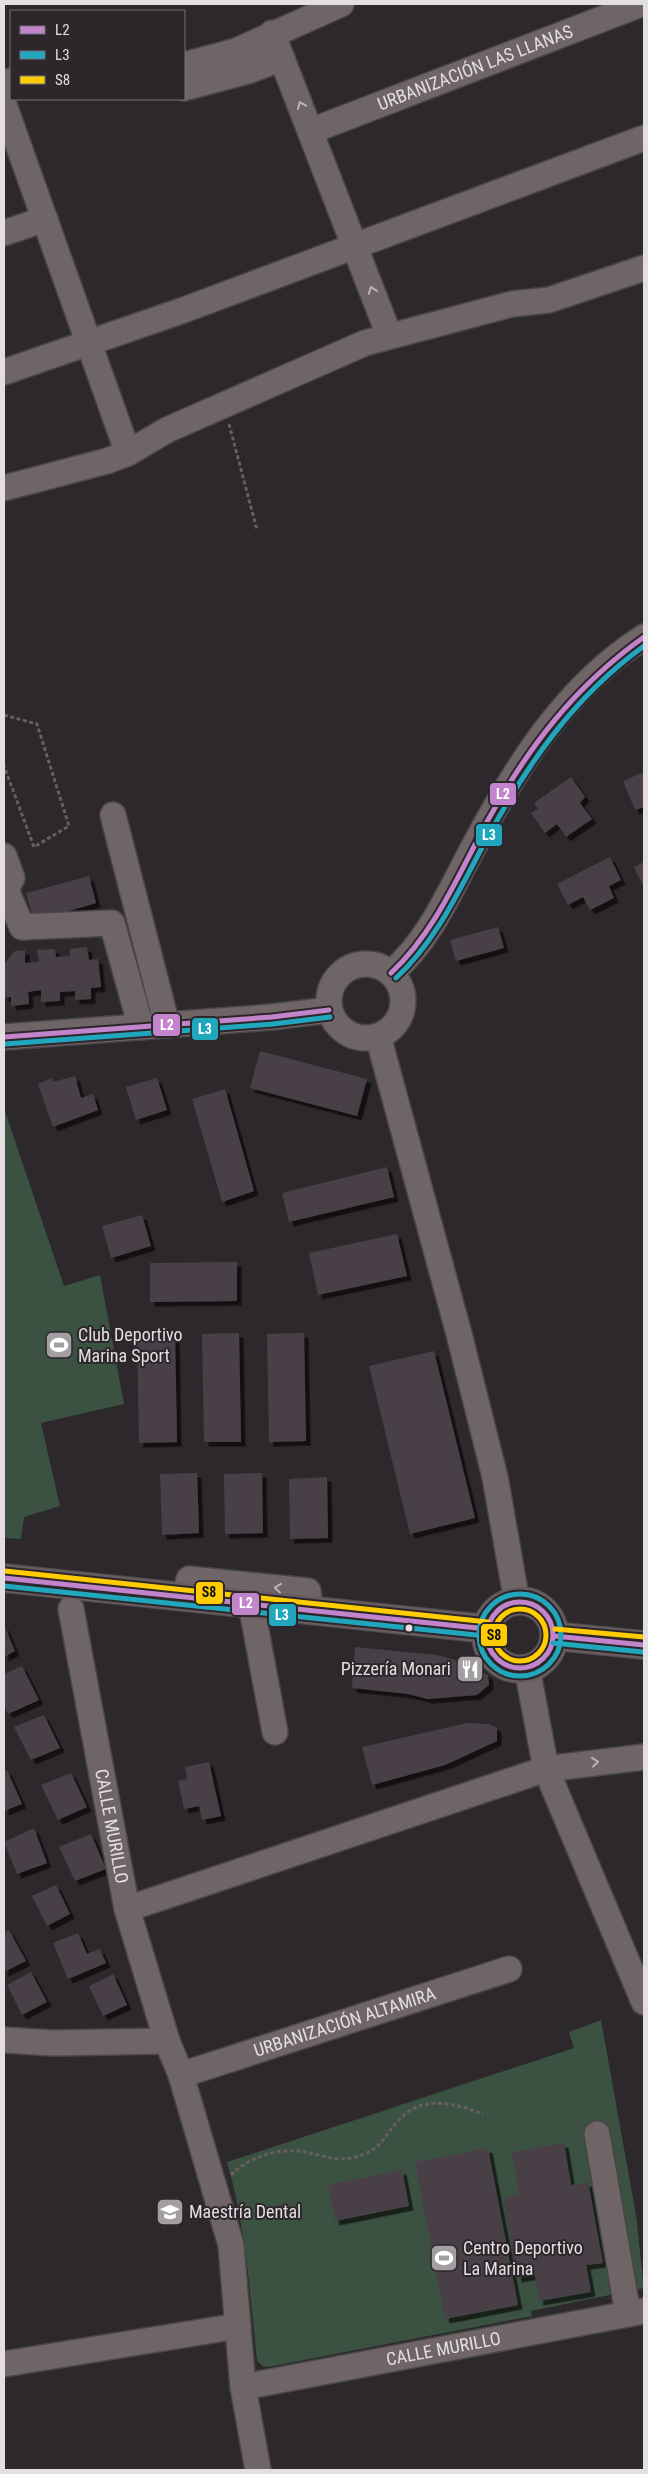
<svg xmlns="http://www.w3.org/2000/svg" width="648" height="2474" font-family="'Roboto Condensed',sans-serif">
<defs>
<filter id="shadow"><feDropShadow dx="4.5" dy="4.5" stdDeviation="0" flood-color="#0009"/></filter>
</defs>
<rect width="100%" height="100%" fill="#2c282b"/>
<!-- green -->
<g fill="#3b5141">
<path d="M4,1108L64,1286L100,1275L124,1404L41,1423L60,1506L24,1517L21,1539L4,1538Z"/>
<path d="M601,2020L636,2215L644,2288L531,2311L532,2316L273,2366L264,2367L257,2361C250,2294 246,2227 227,2162L574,2048L569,2032Z"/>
</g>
<!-- building -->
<g fill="#484146" filter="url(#shadow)">
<path d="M644,772V807L635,810L623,781Z"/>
<path d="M571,777L585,797L580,803L592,819L566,837L557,824L545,833L531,813L538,809L534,803Z"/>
<path d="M610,857L621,880L609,886L614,898L590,910L583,897L568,905L557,884Z"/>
<path d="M644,862V888L634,867Z"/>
<path d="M89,876L96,903L34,921L26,893Z"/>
<path d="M498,927L504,948L456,961L450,940Z"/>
<path d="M87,947L89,960L98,959L101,987L91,988V999L75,1000V991L60,992V1001L41,1002V990L28,992L29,1004L11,1006V997H4V964L15,951L25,950V963L39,962L37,950L55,949L56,957L70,956V949Z"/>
<path d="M260,1051L367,1079L357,1116L250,1088Z"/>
<path d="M75,1076L81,1098L93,1094L98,1110L53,1127L38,1084L52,1078L53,1082Z"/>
<path d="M157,1078L167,1110L136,1120L126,1087Z"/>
<path d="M225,1089L254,1191L222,1202L192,1099Z"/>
<path d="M387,1167L394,1197L289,1222L282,1193Z"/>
<path d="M142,1215L151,1246L111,1258L102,1226Z"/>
<path d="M397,1234L407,1276L318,1295L309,1253Z"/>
<path d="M237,1262V1301L150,1302V1263Z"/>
<path d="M239,1333L241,1442H204L202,1334Z"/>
<path d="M304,1333L306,1441L269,1442L267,1334Z"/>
<path d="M175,1334L177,1442L139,1443L137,1335Z"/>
<path d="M434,1351L475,1518L410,1534L369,1366Z"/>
<path d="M197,1473L199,1533L162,1535L160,1474Z"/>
<path d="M262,1473L263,1533L225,1534L224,1474Z"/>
<path d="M327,1477L328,1538L290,1539L289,1479Z"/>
<path d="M4,1625L15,1651L4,1657Z"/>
<path d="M355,1647L437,1655L465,1663L488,1675L489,1685L477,1695L428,1699L408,1694L352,1688Z"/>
<path d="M22,1666L39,1700L8,1714L4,1706V1674Z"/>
<path d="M44,1715L60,1748L31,1760L14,1727Z"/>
<path d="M467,1723L489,1724L497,1728V1741L445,1765L372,1785L362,1747Z"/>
<path d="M209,1762L221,1816L202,1820L199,1806L184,1809L178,1781L187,1779L185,1767Z"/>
<path d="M7,1770L22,1804L4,1811V1771Z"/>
<path d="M71,1773L87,1807L58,1820L41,1785Z"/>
<path d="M34,1828L47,1863L17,1874L4,1842Z"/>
<path d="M91,1834L106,1869L75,1881L59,1847Z"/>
<path d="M56,1885L70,1914L47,1926L32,1896Z"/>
<path d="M9,1930L26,1961L4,1972V1933Z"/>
<path d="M78,1933L87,1954L100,1949L106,1963L68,1979L53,1943Z"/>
<path d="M31,1972L47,2002L22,2015L7,1985Z"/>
<path d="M113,1974L127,2005L103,2016L89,1986Z"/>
<path d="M564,2143L571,2185L588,2182L603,2263L586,2265L591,2292L539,2301L535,2275L517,2278L503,2197L519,2194L512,2152Z"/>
<path d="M488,2148L518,2305L445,2319L415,2162Z"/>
<path d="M402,2170L409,2206L335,2221L328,2185Z"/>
</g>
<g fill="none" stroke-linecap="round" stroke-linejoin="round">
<!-- minor casing -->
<g stroke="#484648" stroke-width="28">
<g id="minor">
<path d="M272,33L389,335"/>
<path d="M184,65L236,51L341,4"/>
<path d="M4,83L11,81"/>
<path d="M184,88L248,71L282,58"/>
<path d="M4,105L128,453"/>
<path id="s1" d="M311,131L641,4"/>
<path d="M4,233L45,219"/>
<path d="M4,372L181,311L644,138"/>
<path d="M4,488L107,461L128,453L167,430L365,343L512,304L549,300L644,268"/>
<path d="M113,815L167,1025"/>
<path d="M4,856L12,878L6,890L22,927L112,923L141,1027"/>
<circle cx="366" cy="1001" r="37"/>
<path d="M391,973C429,941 449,893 472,850C515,769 565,687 644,637"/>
<path d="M378,1036L459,1334L495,1477L517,1602"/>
<path d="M4,1037L272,1017L329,1010"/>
<path d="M184,1597L189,1579L308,1591L310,1610"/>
<path d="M251,1604L275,1732"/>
<path id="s2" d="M71,1609L127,1909L167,2041L181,2075L231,2245L243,2387L258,2470"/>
<path d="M527,1668L546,1769L644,2002"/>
<path d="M127,1909L546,1769L644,1757"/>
<path d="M4,2040L53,2043L167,2041"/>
<path id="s3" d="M181,2075L509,1969"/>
<path d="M597,2134L628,2314"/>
<path d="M4,2364L238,2326"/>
<path id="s4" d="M243,2387L644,2311"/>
</g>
</g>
<!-- major casing -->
<g stroke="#484648" stroke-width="30">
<g id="major">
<path d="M4,1578L487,1629"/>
<circle cx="520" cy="1635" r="34"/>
<path d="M554,1636L644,1645"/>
</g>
</g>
<!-- path -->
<g stroke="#665e60" stroke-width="3" stroke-dasharray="4 2.5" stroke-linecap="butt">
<path d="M229,424L257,530"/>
<path d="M4,715L37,724L69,826L34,847L4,766"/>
<path d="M231,2175C247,2158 275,2149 298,2151C318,2153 335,2163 355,2157C385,2149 384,2133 403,2116C425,2095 458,2104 483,2114"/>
</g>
<!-- minor -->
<use href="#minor" stroke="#706566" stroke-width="25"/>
<!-- major -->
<use href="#major" stroke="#685c5e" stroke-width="28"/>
<!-- bus-1 casing -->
<g stroke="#2d272c" stroke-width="9">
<g id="bus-1">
<path d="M391,973C436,931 459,873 488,820C529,746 575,686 644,637"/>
<path d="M4,1037L272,1017L329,1010"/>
<path d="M4,1578L487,1629"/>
<circle cx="520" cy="1635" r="33"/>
<path d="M554,1636L644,1645"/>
</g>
</g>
<!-- bus-2 casing -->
<g stroke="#2d272c" stroke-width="9">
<g id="bus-2">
<path d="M396,978C437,940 459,890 485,842C526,766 573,697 644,646"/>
<path d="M5,1044L273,1024L330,1017"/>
<path d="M4,1586L486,1636"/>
<circle cx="520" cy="1635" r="41"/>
<path d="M553,1643L643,1652"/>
</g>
</g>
<!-- bus-3 casing -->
<g stroke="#2d272c" stroke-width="9">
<g id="bus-3">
<path d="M5,1571L488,1622"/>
<circle cx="520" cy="1635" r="26"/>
<path d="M555,1629L644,1637"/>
</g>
</g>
<!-- bus-1 -->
<use href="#bus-1" stroke="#c284cb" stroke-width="5"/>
<!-- bus-2 -->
<use href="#bus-2" stroke="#20a7be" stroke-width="5"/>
<!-- bus-3 -->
<use href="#bus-3" stroke="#fc0" stroke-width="5"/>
</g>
<!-- one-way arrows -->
<defs><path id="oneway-chevron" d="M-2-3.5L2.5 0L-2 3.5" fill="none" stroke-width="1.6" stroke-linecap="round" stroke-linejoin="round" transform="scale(1.25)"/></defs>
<g stroke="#bab4b7">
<use href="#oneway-chevron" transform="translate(301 105) rotate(-112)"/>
<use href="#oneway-chevron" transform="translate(372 290) rotate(-110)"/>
<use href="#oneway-chevron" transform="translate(278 1588) rotate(-174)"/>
<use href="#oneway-chevron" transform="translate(595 1762) rotate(-7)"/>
</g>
<!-- icons -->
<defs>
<g id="stadium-square" transform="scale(1.4375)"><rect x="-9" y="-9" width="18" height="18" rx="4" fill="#a29ea2" stroke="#2d272c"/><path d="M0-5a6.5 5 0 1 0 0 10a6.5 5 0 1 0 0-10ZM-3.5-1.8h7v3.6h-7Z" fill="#fff"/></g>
<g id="restaurant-square" transform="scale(1.4375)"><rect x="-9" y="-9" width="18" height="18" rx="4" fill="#a29ea2" stroke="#2d272c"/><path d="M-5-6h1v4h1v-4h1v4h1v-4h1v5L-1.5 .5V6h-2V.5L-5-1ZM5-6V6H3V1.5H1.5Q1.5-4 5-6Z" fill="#fff"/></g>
<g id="school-square" transform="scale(1.4375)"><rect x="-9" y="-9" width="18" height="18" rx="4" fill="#a29ea2" stroke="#2d272c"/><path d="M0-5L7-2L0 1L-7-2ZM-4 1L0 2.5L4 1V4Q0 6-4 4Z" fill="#fff"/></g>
</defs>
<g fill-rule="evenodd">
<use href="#stadium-square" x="59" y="1345"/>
<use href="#restaurant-square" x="470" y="1669"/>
<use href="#school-square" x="170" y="2212"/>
<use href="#stadium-square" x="444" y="2258"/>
</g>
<!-- markers -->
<circle fill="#e2dee2" stroke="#2d272c" stroke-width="2" cx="409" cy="1628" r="4.5"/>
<g text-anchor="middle" stroke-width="4" stroke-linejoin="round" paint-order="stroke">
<!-- street labels -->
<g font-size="18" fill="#e2dee2" stroke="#2d272c">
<text dy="6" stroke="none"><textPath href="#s1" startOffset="176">URBANIZACIÓN LAS LLANAS</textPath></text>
<text dy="6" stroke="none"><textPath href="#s2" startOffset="221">CALLE MURILLO</textPath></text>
<text dy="6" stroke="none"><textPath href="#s3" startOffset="172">URBANIZACIÓN ALTAMIRA</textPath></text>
<text dy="6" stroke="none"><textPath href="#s4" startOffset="204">CALLE MURILLO</textPath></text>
</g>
<!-- poi labels -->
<g font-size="18" fill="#e2dee2" stroke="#2d272c" text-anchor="start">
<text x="78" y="1341">Club Deportivo<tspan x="78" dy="21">Marina Sport</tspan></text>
<text x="451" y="1675" text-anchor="end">Pizzería Monari</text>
<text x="189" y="2218">Maestría Dental</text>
<text x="463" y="2254">Centro Deportivo<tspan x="463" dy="21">La Marina</tspan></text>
</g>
</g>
<g stroke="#2d272c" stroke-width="2">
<rect x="489" y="782" width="28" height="24" rx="5" fill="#c284cb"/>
<rect x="475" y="823" width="28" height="24" rx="5" fill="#20a7be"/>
<rect x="152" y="1013" width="29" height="24" rx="5" fill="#c284cb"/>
<rect x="191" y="1017" width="28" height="24" rx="5" fill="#20a7be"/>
<rect x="195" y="1581" width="29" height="24" rx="5" fill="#fc0"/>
<rect x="231" y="1592" width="29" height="24" rx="5" fill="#c284cb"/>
<rect x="268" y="1603" width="29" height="24" rx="5" fill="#20a7be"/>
<rect x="480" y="1623" width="28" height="24" rx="5" fill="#fc0"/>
</g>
<g font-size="14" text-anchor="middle" font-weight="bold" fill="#fff">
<text x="503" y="799">L2</text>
<text x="489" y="840">L3</text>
<text x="167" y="1030">L2</text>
<text x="205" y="1034">L3</text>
<text x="246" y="1608">L2</text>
<text x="282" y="1620">L3</text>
</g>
<g font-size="14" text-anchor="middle" font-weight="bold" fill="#111">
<text x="209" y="1597">S8</text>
<text x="494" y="1640">S8</text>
</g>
<!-- border -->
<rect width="648" height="2474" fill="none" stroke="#e2dee2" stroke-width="10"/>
<!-- legend -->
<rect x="10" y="10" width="175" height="90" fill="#2d272c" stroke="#757075"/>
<rect x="20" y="26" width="25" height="8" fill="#c284cb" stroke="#757075"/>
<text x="55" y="35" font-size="15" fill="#e2dee2">L2</text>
<rect x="20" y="51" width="25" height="8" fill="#20a7be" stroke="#757075"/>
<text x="55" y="60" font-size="15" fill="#e2dee2">L3</text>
<rect x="20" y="76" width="25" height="8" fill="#ffcc00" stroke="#757075"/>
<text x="55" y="85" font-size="15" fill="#e2dee2">S8</text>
</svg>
